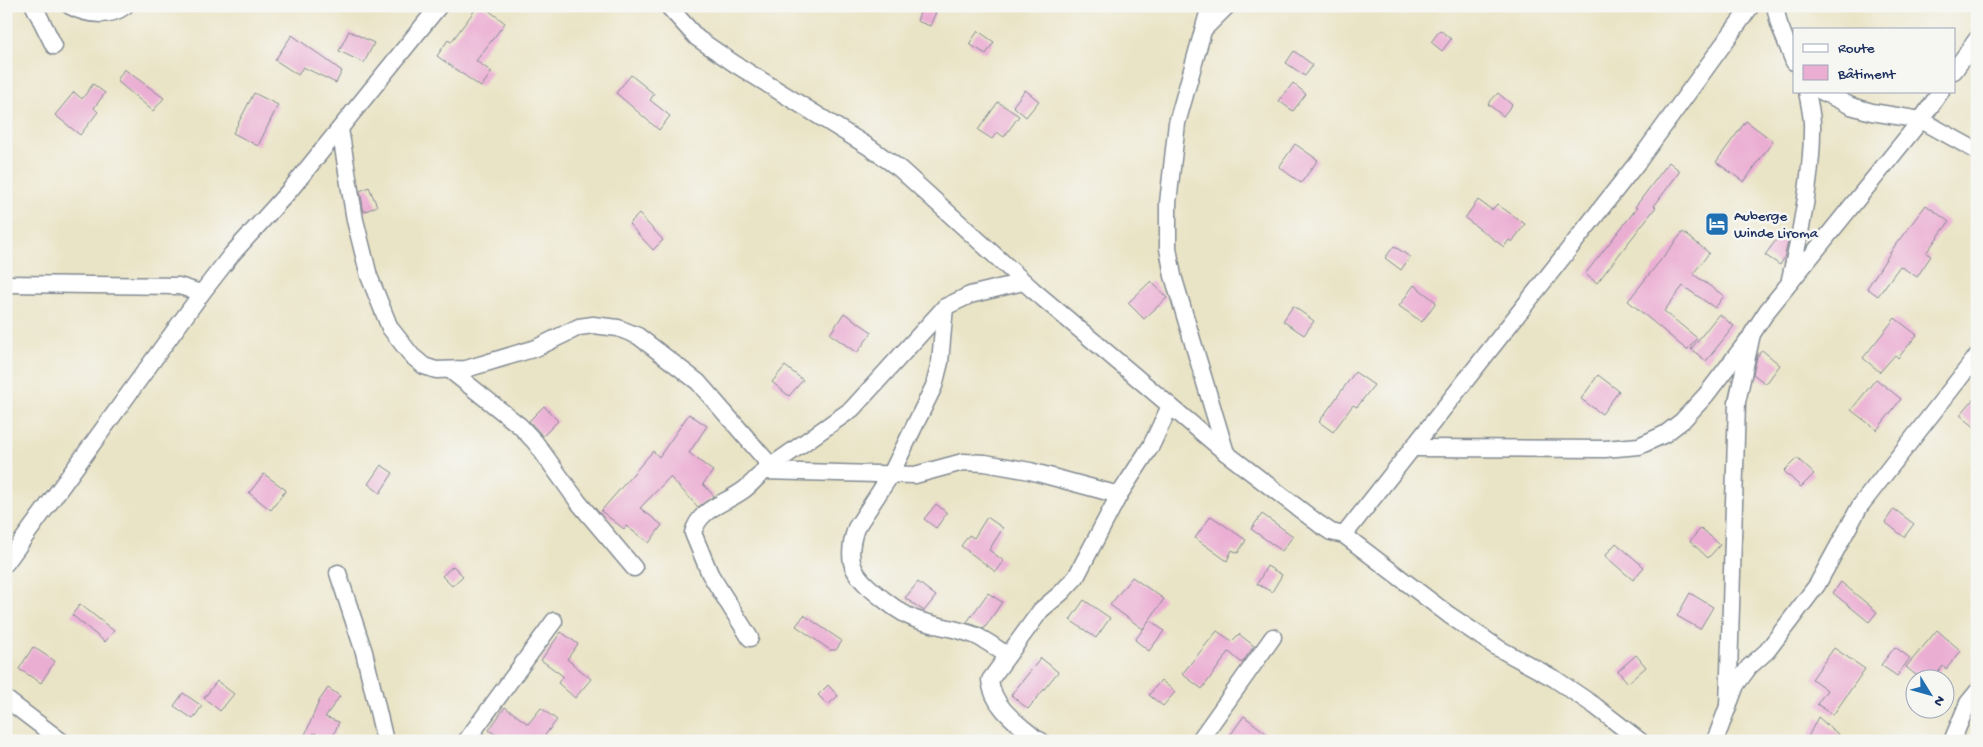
<svg xmlns="http://www.w3.org/2000/svg" width="1983" height="747" font-family="'Gochi Hand',sans-serif">
<rect width="100%" height="100%" fill="#f6f6f2"/>
<filter id="ink" filterUnits="userSpaceOnUse"><feTurbulence type="fractalNoise" baseFrequency=".02" numOctaves="2"/><feDisplacementMap in="SourceGraphic" scale="10" xChannelSelector="R" yChannelSelector="G"/><feConvolveMatrix kernelMatrix="1 2 1 2 8 2 1 2 1" color-interpolation-filters="sRGB"/></filter>
<filter id="wash" filterUnits="userSpaceOnUse"><feTurbulence type="fractalNoise" baseFrequency=".0096" numOctaves="4" result="noise"/><feDisplacementMap in="SourceGraphic" scale="20" xChannelSelector="R" yChannelSelector="G"/><feGaussianBlur stdDeviation="1.12" result="paint"/><feColorMatrix in="noise" values="0 0 0 0 0 0 0 0 0 0 0 0 0 0 0 0 0 1.4 0 .05"/><feComposite in="paint" operator="in"/></filter>
<g filter="url(#wash)">
<rect width="100%" height="100%" fill="#eae4c6"/>
<g id="blocks">
<!-- building -->
<g fill="#ebaed3">
<path d="M478,6H483L505,23L476,61L492,72L481,87L437,56L448,40L451,42Z"/>
<path d="M922,7L936,12L930,26L917,21Z"/>
<path d="M1440,30L1451,39L1442,51L1431,42Z"/>
<path d="M349,31L374,43L364,63L339,51Z"/>
<path d="M978,31L994,42L986,54L969,44Z"/>
<path d="M292,35L342,71L336,83L303,67L298,75L275,60Z"/>
<path d="M1294,51L1313,65L1305,76L1286,63Z"/>
<path d="M124,69L164,98L153,111L117,81Z"/>
<path d="M631,75L654,94L650,100L670,116L659,130L616,93Z"/>
<path d="M1293,83L1306,94L1293,111L1279,101Z"/>
<path d="M93,84L105,93L94,108L98,112L80,135L55,115L74,92L82,99Z"/>
<path d="M1025,90L1039,101L1026,117L1013,106Z"/>
<path d="M254,93L278,105L258,146L233,133Z"/>
<path d="M1498,93L1512,105L1503,116L1488,104Z"/>
<path d="M998,102L1019,116L1004,137L997,132L992,139L978,130Z"/>
<path d="M1746,121L1773,141L1744,182L1716,162Z"/>
<path d="M1295,144L1318,160L1301,183L1279,167Z"/>
<path d="M1669,162L1680,171L1654,206L1656,207L1597,283L1585,274L1637,208L1635,207Z"/>
<path d="M369,187L377,206L364,212L360,191Z"/>
<path d="M1478,200L1492,210L1497,204L1525,224L1512,242L1509,240L1504,247L1465,218Z"/>
<path d="M1926,205L1949,222L1926,253L1931,256L1917,277L1900,266L1878,296L1867,288L1896,244Z"/>
<path d="M639,214L663,240L653,250L629,224Z"/>
<path d="M1683,232L1709,253L1693,274L1724,296L1715,308L1683,286L1664,311L1697,338L1687,350L1628,301Z"/>
<path d="M1779,236L1788,242L1784,258L1780,265L1765,255Z"/>
<path d="M1394,246L1410,257L1401,270L1385,258Z"/>
<path d="M1151,281L1167,298L1144,319L1128,303Z"/>
<path d="M1414,285L1436,302L1422,322L1399,306Z"/>
<path d="M1293,306L1314,321L1304,335L1283,321Z"/>
<path d="M844,313L872,332L857,353L830,334Z"/>
<path d="M1719,314L1734,326L1706,361L1691,349Z"/>
<path d="M1895,318L1917,335L1898,358L1895,355L1880,372L1863,358Z"/>
<path d="M1762,350L1780,365L1766,384L1753,374L1757,357Z"/>
<path d="M785,366L803,380L789,396L772,382Z"/>
<path d="M1355,372L1374,385L1357,407L1353,405L1333,432L1319,422Z"/>
<path d="M1598,375L1619,391L1602,414L1581,399Z"/>
<path d="M1876,379L1901,399L1877,430L1851,410Z"/>
<path d="M1977,395V429L1960,415Z"/>
<path d="M544,406L558,421L543,436L529,421Z"/>
<path d="M689,414L707,426L689,453L713,471L703,484L714,496L698,507L670,477L640,508L662,525L649,543L626,526L624,529L601,511L653,451L659,457Z"/>
<path d="M1797,458L1814,474L1801,487L1784,471Z"/>
<path d="M381,465L393,473L380,493L368,484Z"/>
<path d="M264,474L286,490L271,510L249,493Z"/>
<path d="M936,504L947,513L936,528L924,519Z"/>
<path d="M1894,509L1914,524L1904,537L1885,522Z"/>
<path d="M1262,514L1293,536L1282,551L1251,529Z"/>
<path d="M1211,516L1246,540L1238,553L1232,550L1227,561L1195,538Z"/>
<path d="M987,517L1003,528L989,550L1004,561L996,572L961,546L969,535L974,538Z"/>
<path d="M1701,528L1720,545L1708,558L1690,541Z"/>
<path d="M1616,543L1644,567L1633,580L1605,556Z"/>
<path d="M453,566L463,576L452,586L442,576Z"/>
<path d="M1267,566L1282,575L1272,592L1257,584Z"/>
<path d="M1132,577L1164,599L1143,629L1110,605Z"/>
<path d="M918,582L936,596L924,611L905,598Z"/>
<path d="M1841,582L1877,612L1869,622L1833,593Z"/>
<path d="M988,593L1002,602L984,629L967,622Z"/>
<path d="M1690,593L1713,607L1700,629L1677,616Z"/>
<path d="M1084,600L1110,618L1096,638L1070,620Z"/>
<path d="M80,604L114,631L105,642L72,615Z"/>
<path d="M804,615L842,641L836,650H830L796,626Z"/>
<path d="M1150,620L1164,631L1149,651L1135,640Z"/>
<path d="M1937,630L1961,651L1946,669L1943,666L1932,680H1922L1906,667Z"/>
<path d="M1217,631L1232,641L1239,634L1254,646L1242,663L1229,652L1202,689L1182,674Z"/>
<path d="M561,632L578,644L567,659L591,679L575,698L558,683L563,676L541,660Z"/>
<path d="M33,647L55,661L41,683L19,669Z"/>
<path d="M1895,647L1910,658L1897,676L1881,665Z"/>
<path d="M1834,648L1865,669L1833,715L1817,704L1827,690L1812,679Z"/>
<path d="M1636,655L1646,667L1628,683L1618,671Z"/>
<path d="M1041,658L1058,672L1028,709L1011,695Z"/>
<path d="M1161,680L1175,692L1163,706L1149,695Z"/>
<path d="M217,681L234,694L220,711L204,698Z"/>
<path d="M828,685L838,696L828,705L818,695Z"/>
<path d="M328,688L340,696L325,717L339,722L331,741L314,733L310,738L305,735L319,701Z"/>
<path d="M183,693L202,706L193,719L174,706Z"/>
<path d="M505,707L528,724L541,708L557,720L540,741H504L489,730Z"/>
<path d="M1244,716L1276,741H1226Z"/>
<path d="M1818,717L1846,741H1806Z"/>
</g>
</g>
</g>
<g filter="url(#ink)">
<use href="#blocks" fill-opacity="0" stroke="#828a92" stroke-width="1"/>
<g fill="none" stroke-linecap="round" stroke-linejoin="round">
<!-- minor casing -->
<g stroke="#828a92" stroke-width="19">
<g id="minor">
<path d="M34,6L54,46"/>
<path d="M70,6C87,15 109,18 125,6"/>
<path d="M668,6L697,38L735,64L869,147L900,169L1033,290L1226,453L1319,524L1331,532L1344,535L1449,615L1498,648L1555,679L1595,706L1640,741"/>
<path d="M1210,6L1177,123L1168,203V248L1173,276L1226,453"/>
<path d="M1775,6L1779,24L1794,62"/>
<path d="M1206,27L1227,6"/>
<path d="M1954,71L1977,39"/>
<path d="M1821,91L1851,106L1872,112L1921,120L1977,151"/>
<path d="M340,129L355,220L369,276L390,328L412,356L424,366L436,370L466,369L536,348L579,327L593,325L618,328L638,336L698,382L771,466L852,409L945,307L970,295L1023,282"/>
<path d="M1790,279C1801,232 1812,178 1812,130C1813,117 1809,104 1807,91"/>
<path d="M6,284L179,286L201,293"/>
<path d="M945,307L940,362L934,386L890,476L856,528C843,566 856,577 883,599C892,606 904,615 915,619C934,626 955,628 974,635C986,640 996,648 1007,655"/>
<path d="M450,370L520,426L535,442L579,503L634,568"/>
<path d="M1412,448L1605,449L1639,446L1665,434L1682,421L1706,395L1748,340"/>
<path d="M763,471L915,475L963,462L985,463L1030,471L1119,495L1151,446L1170,406"/>
<path d="M1344,535L1640,159L1751,6"/>
<path d="M6,563L204,290L232,254L290,190L439,6"/>
<path d="M338,573L364,652L385,741"/>
<path d="M750,638L710,574L693,533C700,507 726,504 745,489C754,482 761,472 771,466"/>
<path d="M6,699L61,741"/>
<path d="M1728,708L1737,402L1752,334L1767,311L1921,120L1941,91"/>
<path d="M466,741L554,621"/>
<path d="M1041,741L1035,738C1016,722 993,707 990,680L1041,610L1061,593L1076,577L1119,495"/>
<path d="M1199,741L1273,637"/>
<path d="M1715,741L1736,685L1749,667L1767,651L1817,585L1860,506L1977,356"/>
<path d="M1952,741L1968,703L1977,692"/>
</g>
</g>
<!-- minor -->
<use href="#minor" stroke="#fff" stroke-width="16"/>
</g>
</g>
<!-- icons -->
<defs>
<g id="hotel-square" transform="scale(1.25)"><rect x="-9" y="-9" width="18" height="18" rx="4" fill="#1f6fb2" stroke="#f6f6f2"/><path d="M-6-4.5h1.5V1H6V5H4.5V3h-9V5H-6ZM-4 0a1.8 1.8 0 1 1 3.6 0ZM.5 0V-2.5h3Q6-2.5 6 0Z" fill="#fff"/></g>
</defs>
<g fill-rule="evenodd">
<use href="#hotel-square" x="1717" y="224"/>
</g>
<g text-anchor="middle" stroke-width="5" stroke-linejoin="round" paint-order="stroke">
<!-- poi labels -->
<g font-size="15" fill="#1b2f5e" stroke="#f6f6f2" text-anchor="start">
<text x="1734" y="220">Auberge<tspan x="1734" dy="17">Winde Liroma</tspan></text>
</g>
</g>
<!-- margin -->
<rect width="1983" height="747" fill="none" stroke="#f6f6f2" stroke-width="25"/>
<!-- legend -->
<rect x="1793" y="28" width="162" height="65" fill="#f6f6f2" stroke="#9ea6b7"/>
<rect x="1803" y="44" width="25" height="8" fill="#ffffff" stroke="#9ea6b7"/>
<text x="1838" y="52" font-size="15" fill="#1b2f5e">Route</text>
<rect x="1803" y="65" width="25" height="15" fill="#ebaed3" stroke="#9ea6b7"/>
<text x="1838" y="78" font-size="15" fill="#1b2f5e">Bâtiment</text>
<!-- north arrow -->
<g transform="translate(1930 694) rotate(127)"><circle r="24" fill="#f6f6f2" stroke="#9ea6b7"/>
<path d="M0-4L9 19L0 12L-9 19Z" fill="#1f6fb2"/>
<text y="-8" font-size="14" font-weight="bold" text-anchor="middle" fill="#1b2f5e">N</text>
</g>
</svg>
